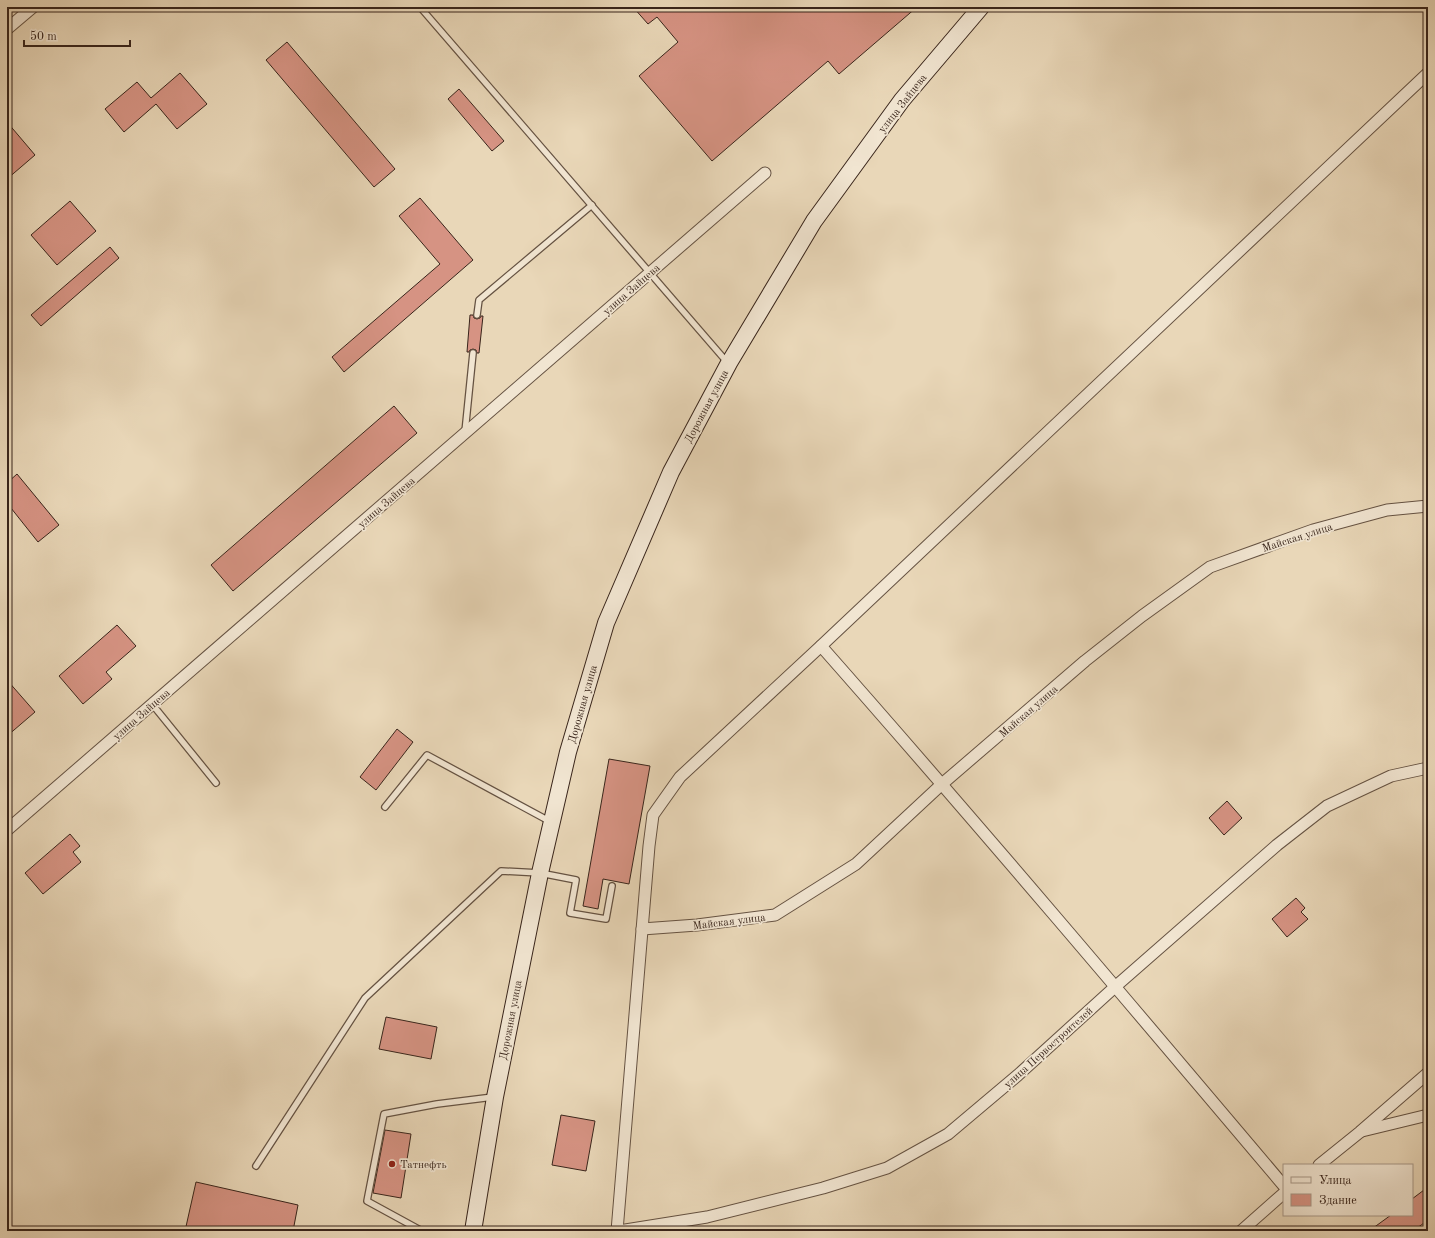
<svg xmlns="http://www.w3.org/2000/svg" width="1435" height="1238" font-family="'Old Standard TT',serif">
<rect width="100%" height="100%" fill="#e9d7b8"/>
<filter id="stains"><feTurbulence type="fractalNoise" baseFrequency=".005" numOctaves="4"/><feColorMatrix values="0 0 0 0 .2 0 0 0 0 .09 0 0 0 0 .02 0 0 0 .5 -.17"/></filter>
<radialGradient id="worn" r=".72"><stop offset=".6" stop-color="#630" stop-opacity="0"/><stop offset="1" stop-color="#630" stop-opacity=".3"/></radialGradient>
<!-- building -->
<g fill="#d69383" stroke="#39251b">
<path d="M633,7H917L839,74L828,61L712,161L639,76L678,42L657,17L648,24Z"/>
<path d="M287,42L395,169L374,187L266,60Z"/>
<path d="M180,73L207,104L177,129L156,104L124,132L105,109L137,82L151,98Z"/>
<path d="M459,89L504,141L492,151L448,99Z"/>
<path d="M7,122L35,155L7,179Z"/>
<path d="M420,198L473,260L344,372L332,357L440,264L399,216Z"/>
<path d="M70,201L96,231L57,265L31,235Z"/>
<path d="M110,247L119,258L41,326L31,315Z"/>
<path d="M470,315H473L474,318L477,319L480,318L481,316H483L479,353H477L476,350L473,349L470,350L469,352H467Z"/>
<path d="M394,406L417,433L233,591L211,565Z"/>
<path d="M17,474L59,525L38,542L7,503V483Z"/>
<path d="M117,625L136,646L106,672L112,679L83,704L59,676Z"/>
<path d="M7,680L35,712L7,736Z"/>
<path d="M397,729L413,742L376,790L360,777Z"/>
<path d="M609,759L650,766L629,884L603,879L598,909L583,906Z"/>
<path d="M1227,801L1242,818L1224,835L1209,818Z"/>
<path d="M70,834L80,846L73,852L81,862L43,894L25,873Z"/>
<path d="M1296,898L1305,908L1301,912L1308,919L1287,937L1272,919Z"/>
<path d="M386,1017L437,1027L431,1059L379,1049Z"/>
<path d="M561,1115L595,1121L586,1171L552,1165Z"/>
<path d="M385,1130L411,1134L401,1198L373,1193Z"/>
<path d="M196,1182L298,1205L293,1231H185Z"/>
<path d="M1428,1187V1220L1413,1231H1369L1391,1215H1412V1199Z"/>
</g>
<g fill="none" stroke-linecap="round" stroke-linejoin="round">
<!-- lane casing -->
<g stroke="#655242" stroke-width="8">
<g id="lane">
<path d="M420,7L727,362"/>
<path d="M477,315L479,300L592,205"/>
<path d="M465,432L473,353"/>
<path d="M152,704L216,783"/>
<path d="M385,807L427,755L551,822"/>
<path d="M256,1166L365,998L501,871L540,873L576,880L570,913L606,919L612,886"/>
<path d="M422,1231L367,1201L384,1114L437,1104L493,1097"/>
</g>
</g>
<!-- street casing -->
<g stroke="#655242" stroke-width="13">
<g id="street">
<path d="M7,29L33,7"/>
<path d="M821,646C978,824 1131,1005 1284,1186"/>
<path d="M7,830L765,173"/>
<path d="M642,929L697,925L775,915L856,864L942,784L1085,661L1142,616L1210,567L1313,530L1387,510L1428,506"/>
<path d="M1362,1131L1428,1115"/>
<path d="M1319,1165L1360,1132L1428,1073"/>
<path d="M617,1231L649,846L653,815L680,777L821,646L1428,73"/>
<path d="M619,1231L707,1217L823,1188L887,1168L948,1134L1018,1075L1116,986L1277,845L1327,806L1391,776L1428,768"/>
<path d="M1241,1231L1284,1193"/>
</g>
</g>
<!-- secondary casing -->
<g stroke="#39251b" stroke-width="18">
<path id="secondary" d="M473,1231L495,1097L540,873L568,752L606,623L671,472L729,363L814,221L902,100L981,7"/>
</g>
<!-- lane -->
<use href="#lane" stroke="#f1e5d1" stroke-width="5.5"/>
<!-- street -->
<use href="#street" stroke="#f1e5d1" stroke-width="11"/>
<!-- secondary -->
<use href="#secondary" stroke="#f1e5d1" stroke-width="16"/>
</g>
<!-- markers -->
<circle fill="#8f2418" stroke="#f1e5d1" stroke-width="1.5" cx="392" cy="1164" r="4"/>
<g text-anchor="middle" stroke-width="3.5" stroke-linejoin="round" paint-order="stroke">
<!-- street labels -->
<g font-size="11" fill="#39251b" stroke="#f1e5d1">
<text transform="translate(902 103) rotate(-52)" y="4">улица Зайцева</text>
<text transform="translate(631 289) rotate(-41)" y="4">улица Зайцева</text>
<text transform="translate(706 406) rotate(-62)" y="4">Дорожная улица</text>
<text transform="translate(386 502) rotate(-41)" y="4">улица Зайцева</text>
<text transform="translate(1297 537) rotate(-18)" y="4">Майская улица</text>
<text transform="translate(582 704) rotate(-74)" y="4">Дорожная улица</text>
<text transform="translate(1028 711) rotate(-41)" y="4">Майская улица</text>
<text transform="translate(141 714) rotate(-41)" y="4">улица Зайцева</text>
<text transform="translate(729 921) rotate(-7)" y="4">Майская улица</text>
<text transform="translate(510 1020) rotate(-79)" y="4">Дорожная улица</text>
<text transform="translate(1048 1047) rotate(-42)" y="4">улица Первостроителей</text>
</g>
<!-- poi labels -->
<g font-size="11" fill="#39251b" stroke="#f1e5d1" text-anchor="start">
<text x="400" y="1168">Татнефть</text>
</g>
</g>
<!-- margin -->
<rect width="1435" height="1238" fill="none" stroke="#e9d7b8" stroke-width="24"/>
<rect x="8" y="8" width="1419" height="1222" fill="none" stroke="#39251b" stroke-width="2"/>
<rect x="12" y="12" width="1411" height="1214" fill="none" stroke="#39251b"/>
<!-- legend -->
<rect x="1283" y="1164" width="130" height="52" fill="#f1e5d1" stroke="#a79888"/>
<rect x="1291" y="1177" width="20" height="6" fill="#f1e5d1" stroke="#a79888"/>
<text x="1319" y="1184" font-size="12" fill="#39251b">Улица</text>
<rect x="1291" y="1194" width="20" height="12" fill="#d69383" stroke="#a79888"/>
<text x="1319" y="1204" font-size="12" fill="#39251b">Здание</text>
<!-- scale -->
<path d="M24 40v6h106v-6" fill="none" stroke="#39251b" stroke-width="2"/>
<text x="30" y="40" font-size="12" fill="#39251b" stroke="#f1e5d1" stroke-width="3" paint-order="stroke">50 m</text>
<rect width="100%" height="100%" filter="url(#stains)"/>
<rect width="100%" height="100%" fill="url(#worn)"/>
</svg>
